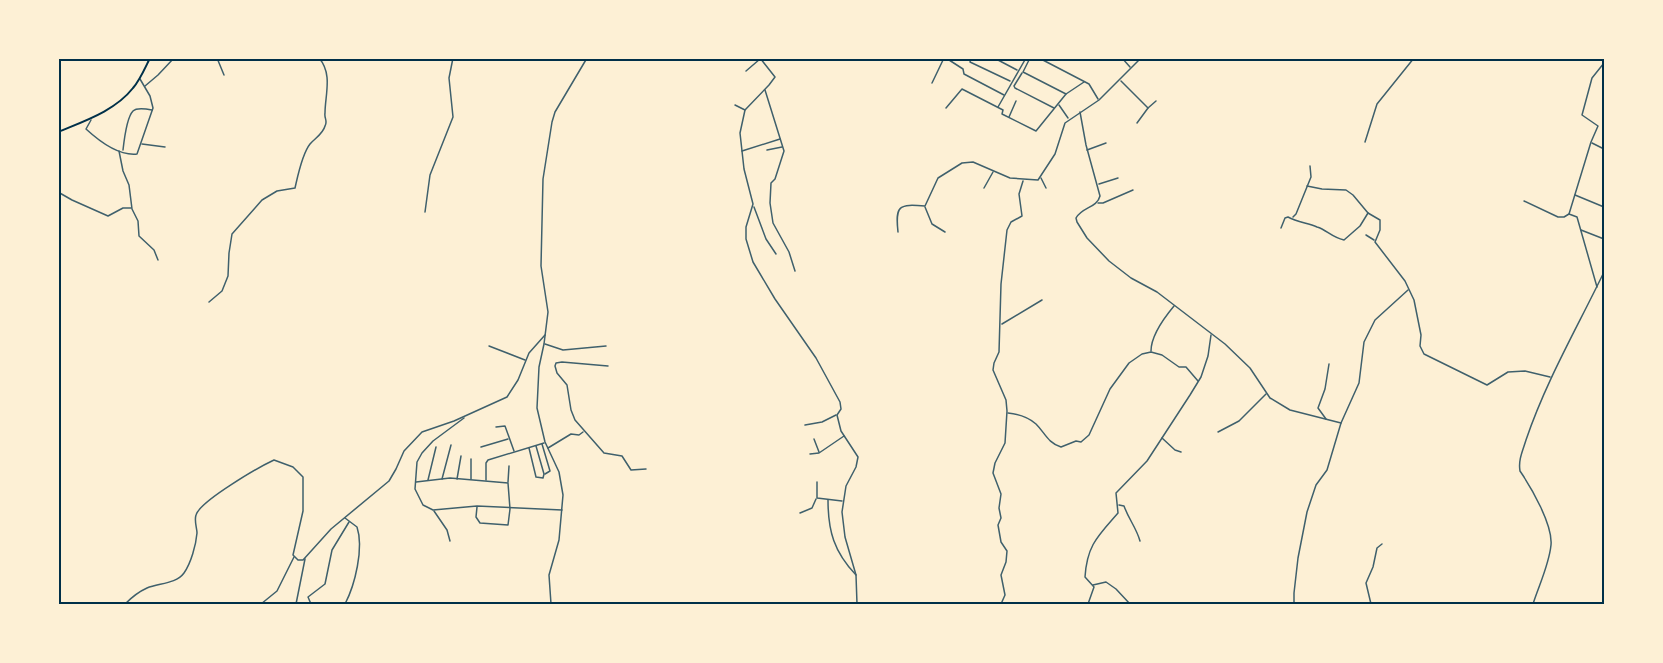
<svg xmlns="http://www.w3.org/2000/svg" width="1663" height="663" font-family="'Exo 2',sans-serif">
<rect width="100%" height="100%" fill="#fdf0d5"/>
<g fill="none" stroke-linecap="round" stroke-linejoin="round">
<!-- minor -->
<g stroke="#3f606c" stroke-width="1.5">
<path d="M217,58L224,75"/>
<path d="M760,58L775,77L769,85L745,110L740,133L744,169L753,204L746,227V239L753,262L775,299L816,358L840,402L841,409L837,415L841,431L858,457L856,467L846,486L842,512L845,537L856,575L857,604"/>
<path d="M946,58L963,69L964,74L1004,95"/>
<path d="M971,58L970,62L1010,81"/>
<path d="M1030,58L1023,72L1066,94"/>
<path d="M1039,58L1089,84L1098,99"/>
<path d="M1122,58L1130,67"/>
<path d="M1599,58L1604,61"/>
<path d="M998,60L1017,70"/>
<path d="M746,71L760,59"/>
<path d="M1022,73L1014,86L1015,88L1054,108"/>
<path d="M1121,81L1148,108"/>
<path d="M932,83L944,58"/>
<path d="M145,86L158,75L174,58"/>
<path d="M765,90L784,151L775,179L771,183L770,203L773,223L789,252L795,271"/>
<path d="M735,105L745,110"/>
<path d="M1059,105L1068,118"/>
<path d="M998,107L1026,58"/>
<path d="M946,108L962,89L1003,110L1002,114L1036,131L1066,94L1084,82"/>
<path d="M1080,112L1086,145L1100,196C1097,208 1082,207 1076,218L1077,222L1087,238L1109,261L1131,278L1157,292L1225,344L1250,368L1270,398L1290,410L1341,423"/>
<path d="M1009,117L1016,101"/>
<path d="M91,120L86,129C99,141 119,156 137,154L153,108L150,96L140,79"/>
<path d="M1137,123L1148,108L1156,101"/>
<path d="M1365,142L1377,104L1414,58"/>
<path d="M1592,143L1604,149"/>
<path d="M142,144L165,147"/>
<path d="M123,150C124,141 127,117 133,111C137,107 147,109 152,110"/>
<path d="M767,150L782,147"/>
<path d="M1087,150L1106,143"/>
<path d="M119,151L123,171L129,185L132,209L138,221L139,236L154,250L158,260"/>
<path d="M742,151L780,139"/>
<path d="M1041,178L1046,188"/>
<path d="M1099,184L1118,178"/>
<path d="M1307,186L1322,189L1346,190L1353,195L1368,213L1380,220V230L1375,242L1405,281L1414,300L1421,335L1420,346L1424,354L1487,385L1508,372L1525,371L1550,377"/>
<path d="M984,188L993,172"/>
<path d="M58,192L72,200L108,216L123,208H131"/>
<path d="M1575,195L1604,207"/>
<path d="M1524,201L1558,217H1564L1569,214"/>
<path d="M1098,203H1103L1133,190"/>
<path d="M754,207L766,239L776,254"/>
<path d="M925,207L932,224L945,232"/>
<path d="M425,212L430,175L453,117L449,78L453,58"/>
<path d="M1293,217L1296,214L1311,177L1310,166"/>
<path d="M1281,228L1285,218L1288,217C1297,222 1307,223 1317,227C1327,230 1331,237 1344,240L1360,226L1368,213"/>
<path d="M1581,230L1604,239"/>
<path d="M898,232C895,205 899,204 925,206L938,178L962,163L973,162L1010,178L1038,180L1055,154L1065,123L1099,100L1141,58"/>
<path d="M1366,235L1374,240"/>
<path d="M1597,287L1577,217L1569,214L1591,142L1598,126L1582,115L1592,78L1604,63"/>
<path d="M209,302L222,291L228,276L229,253L232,234L262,200L277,191L295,188C298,175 302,154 310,144C315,138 323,134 325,126C328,121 324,118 325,113C325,95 333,74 319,58"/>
<path d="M1002,324L1042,300"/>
<path d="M545,344L563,350L606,346"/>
<path d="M489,346L525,360"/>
<path d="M1151,351C1151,335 1164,318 1174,306"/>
<path d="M608,366L562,362L556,363L555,366L557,373L567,385L571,410L575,420L604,453L622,456L631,470L646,469"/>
<path d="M1008,413C1018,414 1028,417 1036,424C1045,433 1048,443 1061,447L1076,441L1081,442L1089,435L1110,389L1129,363L1142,354L1151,352L1162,355L1179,367H1186L1198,381"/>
<path d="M464,418L433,441L422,453L417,462L415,489L423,505L433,510L477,506L562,510"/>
<path d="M1326,419L1318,408L1325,389L1329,364"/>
<path d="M805,425L822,422L836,415"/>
<path d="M496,427L505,426L514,451"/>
<path d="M1218,432L1239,421L1266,394"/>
<path d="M1162,438L1175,450L1181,452"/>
<path d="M814,439L819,452"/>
<path d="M542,444L550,471L545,474"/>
<path d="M481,447L508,439"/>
<path d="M529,448L536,477L543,478L544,474L536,446"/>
<path d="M548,448L571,434L579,435L583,432"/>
<path d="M810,454L819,453L844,436"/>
<path d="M442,479L451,445"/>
<path d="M457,479L461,456"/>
<path d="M471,479V459"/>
<path d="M428,480L436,447"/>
<path d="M486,480V463L488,460L544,443"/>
<path d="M416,482L450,478L508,483L510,509L508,525L480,523L476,517L477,507"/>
<path d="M508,482L509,466"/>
<path d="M817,482V498L842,501"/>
<path d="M828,500C828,531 834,552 856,575"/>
<path d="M1119,505L1124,506C1129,520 1136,527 1140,541"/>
<path d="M434,511L447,530L450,541"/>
<path d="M800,513L812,508L816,499"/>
<path d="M345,518L357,527C364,548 355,585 345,604"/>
<path d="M1093,585L1106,582L1116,589L1130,604"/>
<path d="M125,604C131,598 138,592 147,588C159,583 176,584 184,573C191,563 196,545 197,533C197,528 194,521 196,515C200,501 259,467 274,460L293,467L303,477V511L293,555L298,560H303L331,529L389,481L396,469L404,451L422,432L454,421L507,397L518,380L529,353L545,335"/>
<path d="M261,604L277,591L294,557"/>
<path d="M296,604L305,559"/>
<path d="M311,604L308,597L325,584L332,550L349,522"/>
<path d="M551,604L549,575L559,540L563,495L559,472L545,442L537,408L539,367L544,344L548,312L541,266L543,179L552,122L555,112L587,58"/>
<path d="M1001,604L1005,595L1001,575L1006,562L1007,551L1001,542L998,525L1001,518L999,508L1001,494L993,473L995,463L1005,443L1007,411L1006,400L993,370L994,363L999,352L1001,284L1007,230L1011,222L1022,216L1019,194L1023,181"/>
<path d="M1088,604L1094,587L1085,577C1087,545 1098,536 1118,513L1116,493L1147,461L1190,395L1201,377L1208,356L1211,335"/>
<path d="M1294,604V593L1298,558L1307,512L1316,485L1327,470L1341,423L1359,383L1364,342L1375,320L1408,290"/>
<path d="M1371,604L1366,583L1373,567L1377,548L1382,544"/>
<path d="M1533,604C1539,585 1549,565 1551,545C1553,525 1531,487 1520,471C1518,460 1523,450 1526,440C1546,381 1577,328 1604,272"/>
</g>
<!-- primary -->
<path stroke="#003049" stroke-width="2" d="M58,132C84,121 115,111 133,88C140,80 145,68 150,58"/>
</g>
<!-- border -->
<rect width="1663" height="663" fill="none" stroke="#fdf0d5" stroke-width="120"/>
<rect x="60" y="60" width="1543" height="543" fill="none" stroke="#003049" stroke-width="2"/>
</svg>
